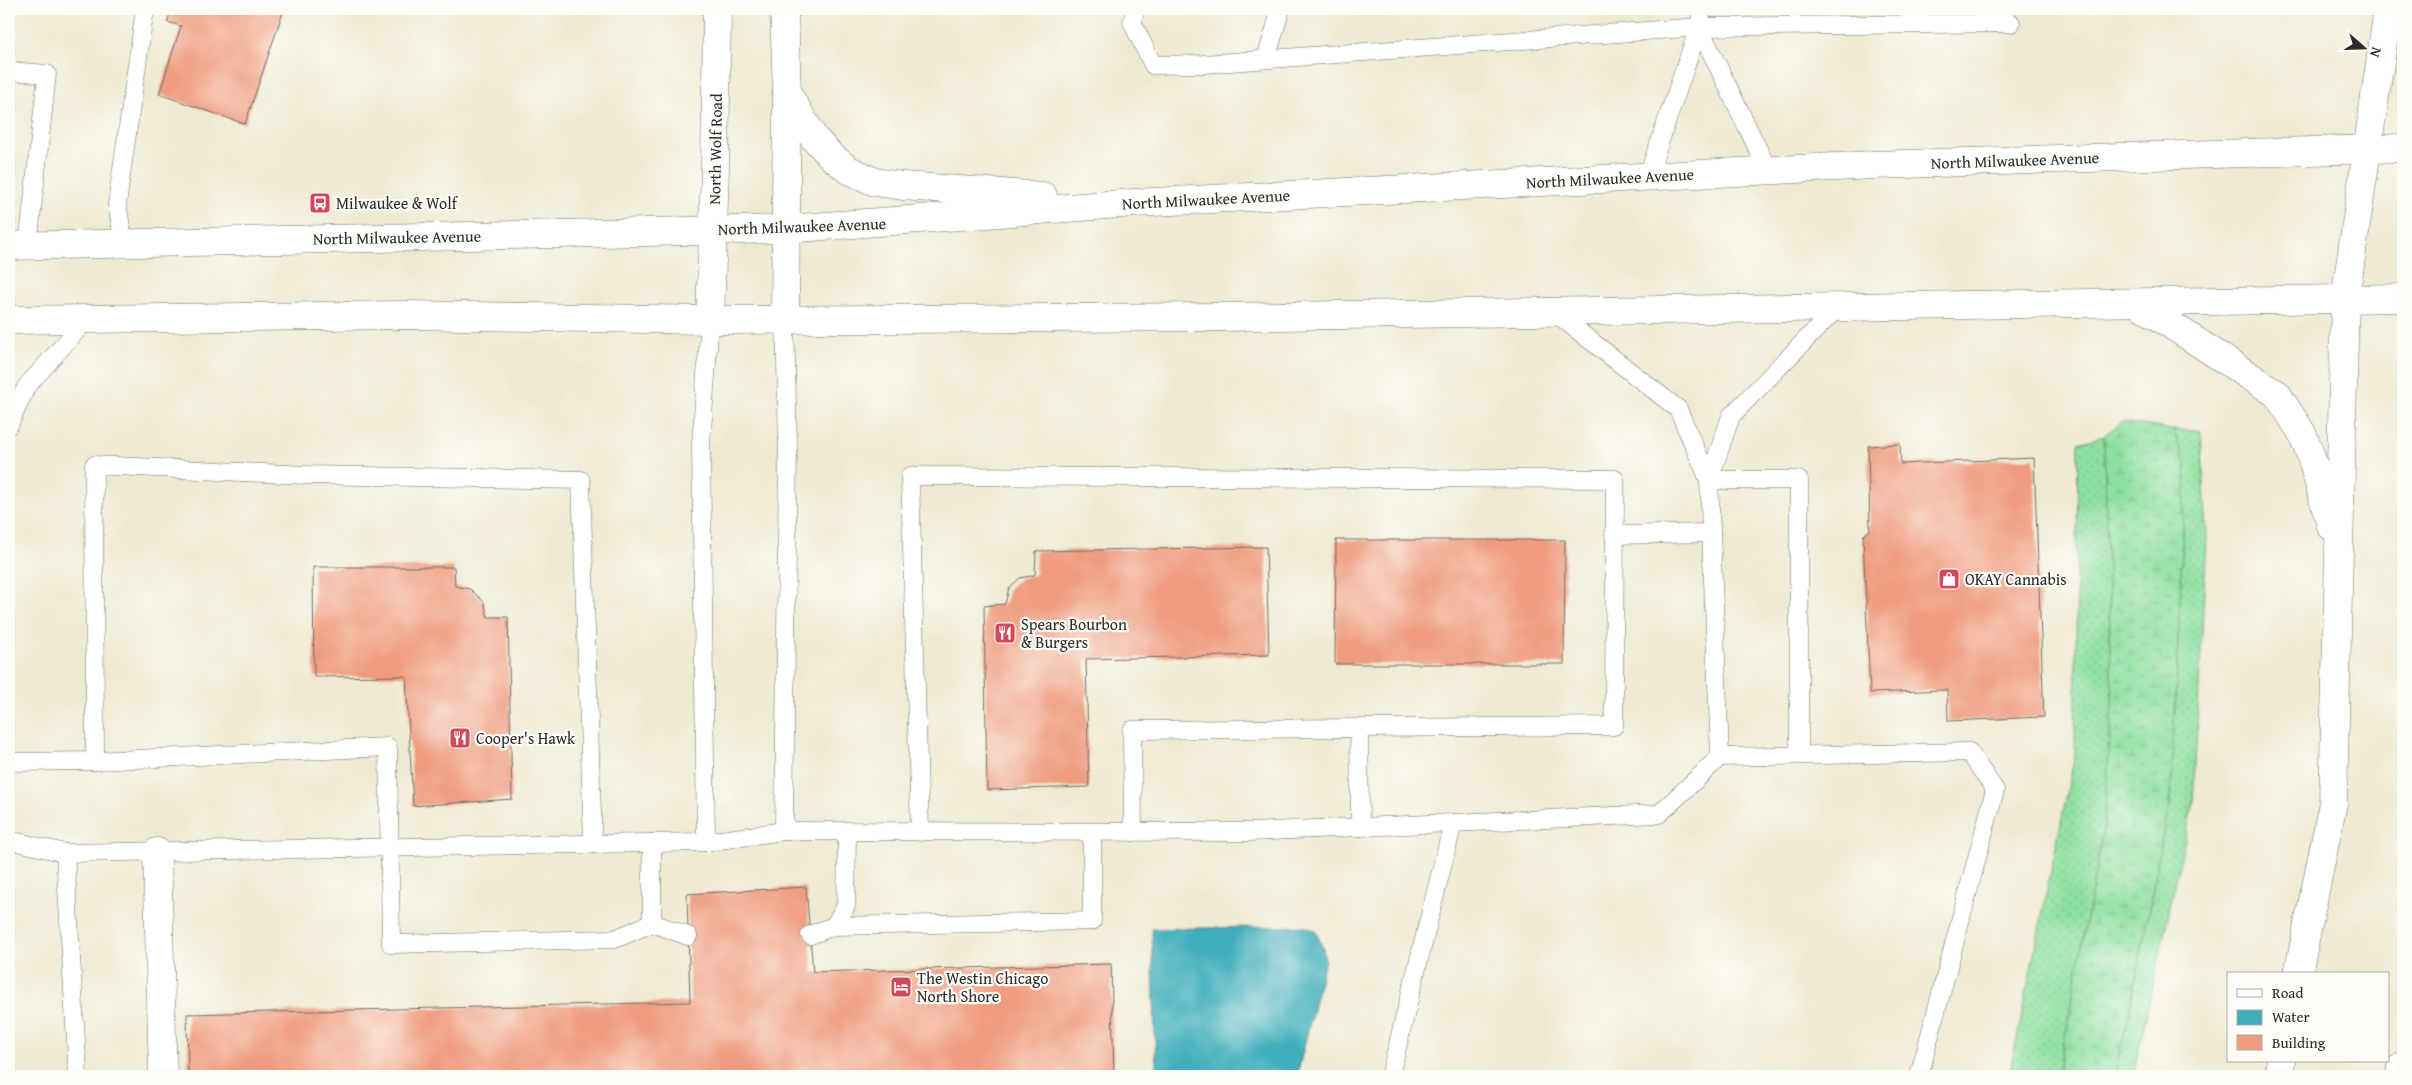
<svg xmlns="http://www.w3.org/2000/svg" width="2412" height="1085" font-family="'Gentium Book Plus',serif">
<defs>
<pattern id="grass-dots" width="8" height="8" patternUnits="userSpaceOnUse" patternTransform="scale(1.25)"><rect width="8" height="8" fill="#8ee0a1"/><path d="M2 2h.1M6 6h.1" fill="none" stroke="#7bc08b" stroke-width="1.8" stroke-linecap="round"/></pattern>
<pattern id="wetland-marsh" width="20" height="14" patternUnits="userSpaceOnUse" patternTransform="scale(1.25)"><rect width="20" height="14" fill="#8ee0a1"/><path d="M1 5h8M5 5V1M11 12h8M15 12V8" fill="none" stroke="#7bc08b"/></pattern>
</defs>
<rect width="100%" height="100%" fill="#fdfcf7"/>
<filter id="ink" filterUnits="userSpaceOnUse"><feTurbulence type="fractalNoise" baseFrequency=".02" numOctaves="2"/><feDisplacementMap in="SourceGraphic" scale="10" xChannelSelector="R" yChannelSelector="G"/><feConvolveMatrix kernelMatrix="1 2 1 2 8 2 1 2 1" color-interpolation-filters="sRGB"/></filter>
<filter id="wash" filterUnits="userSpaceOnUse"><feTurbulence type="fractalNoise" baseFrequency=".0096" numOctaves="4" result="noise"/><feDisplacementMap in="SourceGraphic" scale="20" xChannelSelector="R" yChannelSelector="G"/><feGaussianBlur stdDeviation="1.12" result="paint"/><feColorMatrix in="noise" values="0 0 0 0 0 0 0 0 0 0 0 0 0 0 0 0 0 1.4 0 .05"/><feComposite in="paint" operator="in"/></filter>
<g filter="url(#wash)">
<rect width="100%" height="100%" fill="#efead2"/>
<!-- grass -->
<g fill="url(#grass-dots)" stroke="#5c8666">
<path d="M2173,430L2201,431L2207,536L2193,803L2133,1076H2114L2128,1019L2171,794L2186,464Z"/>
<path d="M2104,436L2112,704L2104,825L2058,1076H2009L2075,754L2078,443Z"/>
</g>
<!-- wetland -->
<path fill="url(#wetland-marsh)" stroke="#5c8666" d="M2122,422L2173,430L2186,464L2171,794L2128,1019L2114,1076H2058L2104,825L2112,704L2104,436Z"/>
<!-- water -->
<path fill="#40aebc" stroke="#366c74" d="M1303,926L1315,930L1323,948L1325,960L1297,1076H1156L1152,929Z"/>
<g id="blocks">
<!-- building -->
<g fill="#ef9b7e">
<path d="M172,9H284L245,124L159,94L181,26L167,22Z"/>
<path d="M1900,444L1901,464L2034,458L2044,717L1948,721L1947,690L1870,693L1863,536L1870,530L1868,446Z"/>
<path d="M1336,540H1565L1564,664H1335Z"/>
<path d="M1266,547L1269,655L1086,659L1089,787L987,790L984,606L1005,604L1009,588L1020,578L1035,575L1036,551Z"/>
<path d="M313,567H454L455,586L470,589L484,602L488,617H508L512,799L413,806L406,676L314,677Z"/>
<path d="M806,887L813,972L1111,964L1114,1076H188L187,1014L690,1002L687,894Z"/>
</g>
</g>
</g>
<g filter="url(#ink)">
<use href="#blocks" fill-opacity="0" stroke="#706e65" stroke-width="1"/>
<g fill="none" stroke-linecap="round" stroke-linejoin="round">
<!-- lane casing -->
<g stroke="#706e65" stroke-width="19">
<g id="lane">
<path d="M1136,9L1132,22L1153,65L1204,64L1699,27L1702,9"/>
<path d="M1699,27L2011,23L1983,9"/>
<path d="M1266,59L1281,9"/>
<path d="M9,71L47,74L28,246"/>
<path d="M1648,176L1699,27L1768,170"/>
<path d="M124,244L117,204L145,9"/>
<path d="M1554,312L1678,409L1709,480L1720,757"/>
<path d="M9,425L26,387L87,319"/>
<path d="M1709,480H1799V755"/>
<path d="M1709,480L1731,416L1837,308"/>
<path d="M1614,535L1711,533"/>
<path d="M95,761L388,747L391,944L615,939L652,923L688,936"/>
<path d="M9,762L95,761L94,465L307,475L581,480L593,844"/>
<path d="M784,831L788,446L785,319"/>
<path d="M920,832L910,476L1615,479L1614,726L1359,728L1360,827"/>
<path d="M1133,832L1132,730L1359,728"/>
<path d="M9,840L65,853L706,842L784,831L1249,832L1614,816L1659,814L1720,757L1969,752L1995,790L1919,1076"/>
<path d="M706,842L701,444L710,320"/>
<path d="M65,853L78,1076"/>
<path d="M652,923V843"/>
<path d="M834,926L1092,921V832"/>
<path d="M810,935L834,926L846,906L847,832"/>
<path d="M1390,1076L1453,823"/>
</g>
</g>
<!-- street casing -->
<g stroke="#706e65" stroke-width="29">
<path id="street" d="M157,852L163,1076"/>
</g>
<!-- secondary casing -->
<g stroke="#706e65" stroke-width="29">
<g id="secondary">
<path d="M784,9L787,93L785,319"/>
<path d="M710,320L715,168L717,9"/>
</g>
</g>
<!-- primary casing -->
<g stroke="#706e65" stroke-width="29">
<g id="primary">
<path d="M787,93L814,138L831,156L849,170L875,182L903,186L1043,196"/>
<path d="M9,246L785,229L1134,203L1874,165L2403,148"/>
<path d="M2139,304L2277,394L2302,433L2311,456L2331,526"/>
<path d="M9,320L405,315L710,320L1221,317L2403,298"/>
<path d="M2298,974L2333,803L2345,299L2388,9"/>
<path d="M2278,1076L2281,1061"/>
<path d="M2399,1076L2403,1066"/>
</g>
</g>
<!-- lane -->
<use href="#lane" stroke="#fff" stroke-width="18"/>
<!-- street -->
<use href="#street" stroke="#fff" stroke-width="28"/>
<!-- secondary -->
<use href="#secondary" stroke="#fff" stroke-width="28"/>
<!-- primary -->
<use href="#primary" stroke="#fff" stroke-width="28"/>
</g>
</g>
<!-- icons -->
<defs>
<g id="bus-square" transform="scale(1.125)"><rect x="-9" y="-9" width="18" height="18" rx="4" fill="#d1495b" stroke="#fdfcf7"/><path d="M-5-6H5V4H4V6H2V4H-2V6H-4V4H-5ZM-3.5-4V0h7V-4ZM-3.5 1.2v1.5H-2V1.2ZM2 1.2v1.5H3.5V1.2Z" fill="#fff"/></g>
<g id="shop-square" transform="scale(1.125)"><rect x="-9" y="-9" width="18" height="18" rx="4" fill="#d1495b" stroke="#fdfcf7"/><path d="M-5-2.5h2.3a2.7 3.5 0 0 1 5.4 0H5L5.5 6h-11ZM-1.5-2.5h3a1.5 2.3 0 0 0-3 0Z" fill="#fff"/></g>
<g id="restaurant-square" transform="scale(1.125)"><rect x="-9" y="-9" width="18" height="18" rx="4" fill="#d1495b" stroke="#fdfcf7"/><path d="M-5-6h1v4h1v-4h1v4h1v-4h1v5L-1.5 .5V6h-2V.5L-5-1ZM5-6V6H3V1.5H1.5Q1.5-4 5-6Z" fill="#fff"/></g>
<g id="hotel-square" transform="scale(1.125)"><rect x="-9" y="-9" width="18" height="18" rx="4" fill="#d1495b" stroke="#fdfcf7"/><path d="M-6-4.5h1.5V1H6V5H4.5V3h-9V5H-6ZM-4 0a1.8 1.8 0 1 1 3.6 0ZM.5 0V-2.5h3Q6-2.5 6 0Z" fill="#fff"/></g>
</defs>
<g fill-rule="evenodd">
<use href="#bus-square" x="320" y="203"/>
<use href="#shop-square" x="1949" y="579"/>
<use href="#restaurant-square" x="1005" y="633"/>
<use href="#restaurant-square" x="460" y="738"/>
<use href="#hotel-square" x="901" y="987"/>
</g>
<g text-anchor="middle" stroke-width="4.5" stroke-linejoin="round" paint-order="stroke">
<!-- street labels -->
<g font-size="16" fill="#2b2b2b" stroke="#fdfcf7">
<text transform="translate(715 149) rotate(-89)" y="6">North Wolf Road</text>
<text transform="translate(2015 160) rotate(-2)" y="6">North Milwaukee Avenue</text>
<text transform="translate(1610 178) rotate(-3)" y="6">North Milwaukee Avenue</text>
<text transform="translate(1206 199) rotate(-3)" y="6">North Milwaukee Avenue</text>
<text transform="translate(802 226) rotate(-2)" y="6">North Milwaukee Avenue</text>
<text transform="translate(397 237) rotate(-1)" y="6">North Milwaukee Avenue</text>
</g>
<!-- poi labels -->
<g font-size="16" fill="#2b2b2b" stroke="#fdfcf7" text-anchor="start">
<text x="336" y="209">Milwaukee &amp; Wolf</text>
<text x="1965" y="585">OKAY Cannabis</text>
<text x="1021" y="630">Spears Bourbon<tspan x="1021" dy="18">&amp; Burgers</tspan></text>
<text x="476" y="744">Cooper's Hawk</text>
<text x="917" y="984">The Westin Chicago<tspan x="917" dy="18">North Shore</tspan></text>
</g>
</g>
<!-- margin -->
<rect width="2412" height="1085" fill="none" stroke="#fdfcf7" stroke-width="30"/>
<!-- legend -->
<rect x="2227" y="972" width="162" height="90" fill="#fdfcf7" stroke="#a9a8a5"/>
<rect x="2237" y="989" width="25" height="8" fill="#ffffff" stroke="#a9a8a5"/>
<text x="2272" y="998" font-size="15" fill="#2b2b2b">Road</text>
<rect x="2237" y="1010" width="25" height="15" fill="#40aebc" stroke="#a9a8a5"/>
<text x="2272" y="1022" font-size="15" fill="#2b2b2b">Water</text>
<rect x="2237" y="1035" width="25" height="15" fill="#ef9b7e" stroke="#a9a8a5"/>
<text x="2272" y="1048" font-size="15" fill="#2b2b2b">Building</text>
<!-- north arrow -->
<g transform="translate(2364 48) rotate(110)" stroke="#fdfcf7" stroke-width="4" paint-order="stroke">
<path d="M0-4L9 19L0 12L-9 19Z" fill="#2b2b2b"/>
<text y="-8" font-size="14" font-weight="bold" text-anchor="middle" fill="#2b2b2b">N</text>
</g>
</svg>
